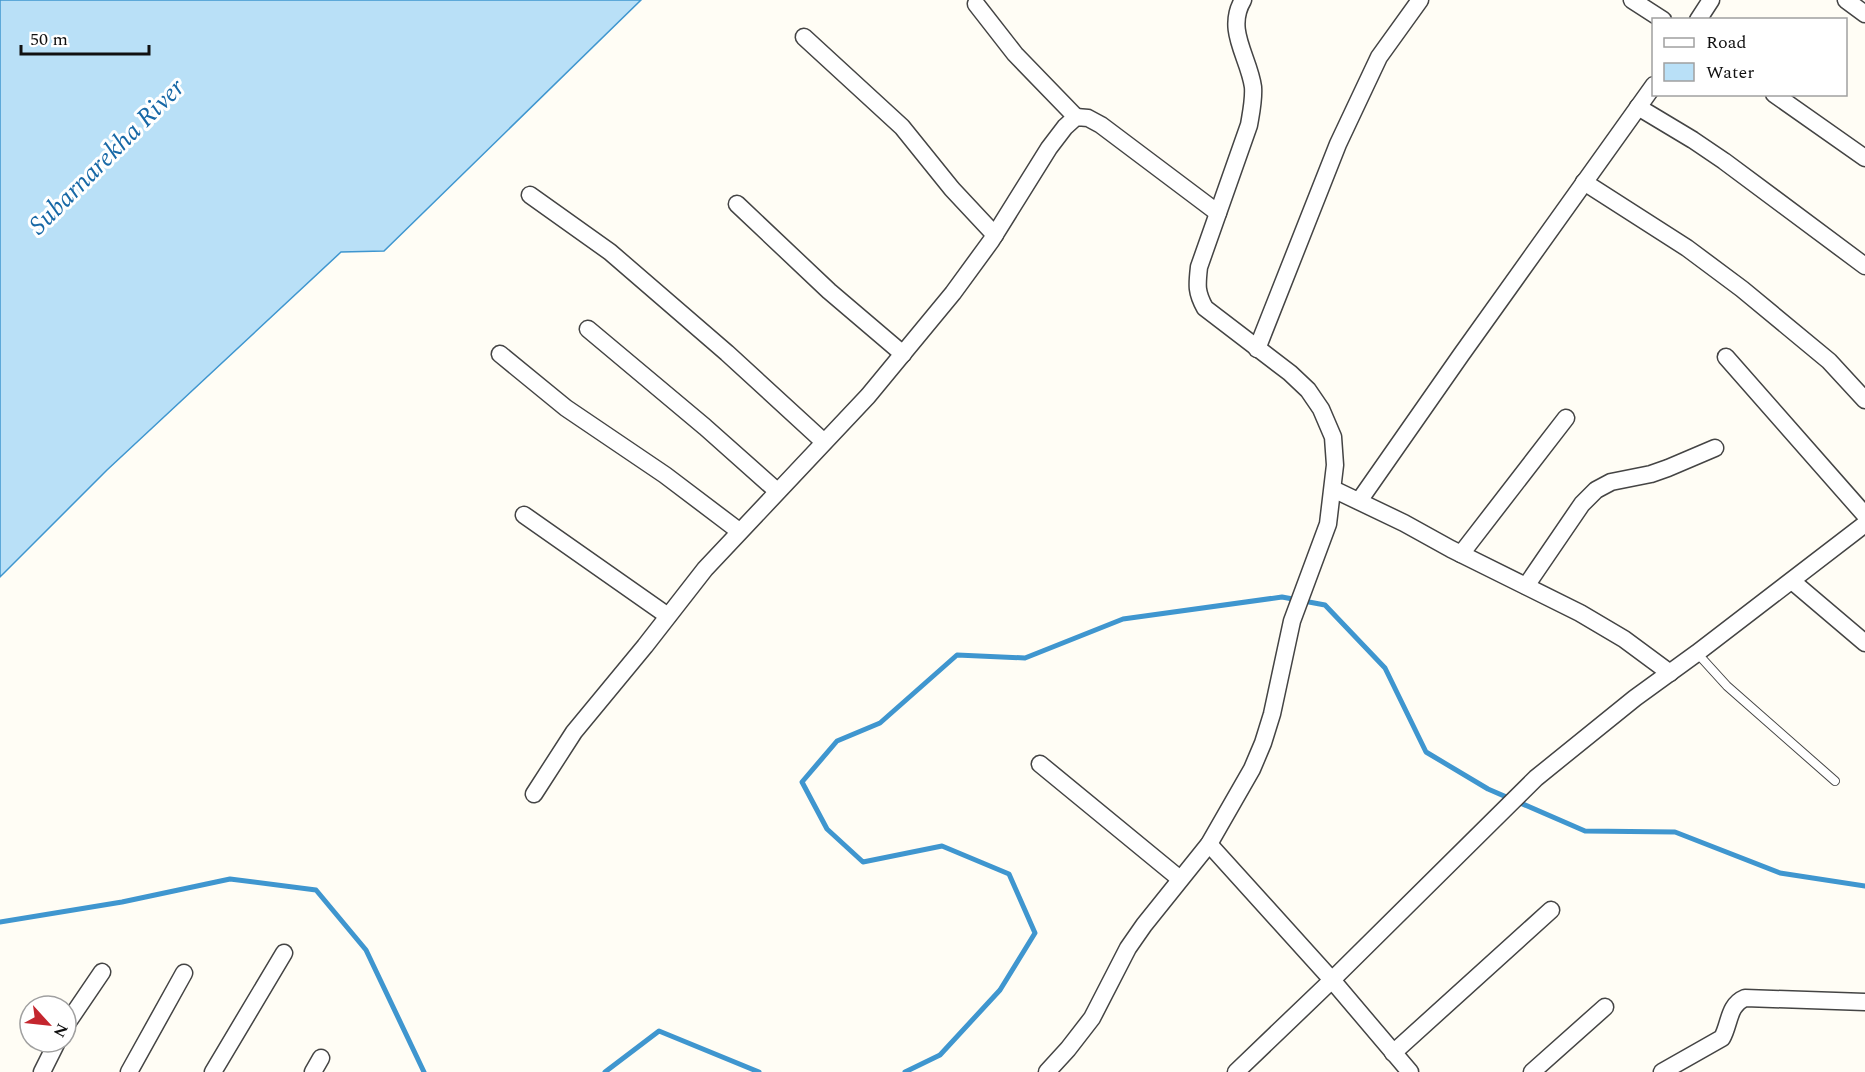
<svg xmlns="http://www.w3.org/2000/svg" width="1865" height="1072" font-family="Spectral,serif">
<rect width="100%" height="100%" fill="#fffdf5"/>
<!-- water -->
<path fill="#b9e0f7" stroke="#3f96cf" stroke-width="1.5" d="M0,0H641L384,251L341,252L107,470L0,577Z"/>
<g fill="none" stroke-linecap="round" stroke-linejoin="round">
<!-- stream -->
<g stroke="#3f96cf" stroke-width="5">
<path d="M0,922L122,902L230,879L316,890L366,950L424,1072"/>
<path d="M605,1072L659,1031L759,1072"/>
<path d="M905,1072L940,1055L1000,990L1035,933L1009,874L942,846L863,862L827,829L802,782L837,741L880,723L957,655L1025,658L1123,619L1282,597L1325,605L1385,668L1426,752L1488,789L1585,831L1675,832L1780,873L1865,886"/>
</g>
<!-- service casing -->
<g stroke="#444" stroke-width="10">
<path id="service" d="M1697,653L1727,686L1835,781"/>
</g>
<!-- minor casing -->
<g stroke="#444" stroke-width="19">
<g id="minor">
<path d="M1632,0L1663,20"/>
<path d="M1846,0L1865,14"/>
<path d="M976,4L1015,54L1076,117"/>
<path d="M1698,20L1711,0"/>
<path d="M804,37L902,127L952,189L995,235"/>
<path d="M1774,94L1865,158"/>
<path d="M1638,107L1693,140L1724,161L1865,266"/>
<path d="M1584,182L1687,248L1742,289L1829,361L1865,400"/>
<path d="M530,195L610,252L727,353L824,442"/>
<path d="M737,204L829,291L903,354"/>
<path d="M588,329L705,427L777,491"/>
<path d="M1257,349L1338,144L1379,57L1420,0"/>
<path d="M500,354L566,408L665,475L739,531"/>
<path d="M1726,357L1865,515"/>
<path d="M1333,489L1404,523L1451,549L1580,613L1624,639L1670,673"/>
<path d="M1359,501L1461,355L1654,85"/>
<path d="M524,515L668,616"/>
<path d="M1461,554L1566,418"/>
<path d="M1792,581L1865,643"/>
<path d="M1526,586L1582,504L1596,490L1611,482L1651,474L1668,468L1715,448"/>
<path d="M1040,764L1180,879"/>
<path d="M534,794L574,732L645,646L705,569L868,396L953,293L991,241L1049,148L1065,127L1076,117L1088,118L1101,125L1218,213"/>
<path d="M1209,844L1332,980L1410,1072"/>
<path d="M66,1025L102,972"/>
<path d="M1393,1053L1551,910"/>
<path d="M42,1072L57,1042"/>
<path d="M129,1072L184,973"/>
<path d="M213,1072L284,953"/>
<path d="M313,1072L321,1058"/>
<path d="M1047,1072L1068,1049L1092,1018L1128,948L1144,925L1209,844L1252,769L1263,743L1272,714L1292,621L1328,524L1335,465L1333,437L1321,409L1308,390L1290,373L1205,308C1196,292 1197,285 1199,267L1249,125C1251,113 1254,100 1253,87C1249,57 1225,30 1243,0"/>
<path d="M1236,1072L1332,980L1536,778L1635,698L1697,653L1865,524"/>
<path d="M1532,1072L1605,1007"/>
<path d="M1662,1072L1722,1038C1730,1024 1728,1005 1745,998L1865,1002"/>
</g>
</g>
<!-- service -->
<use href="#service" stroke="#fff" stroke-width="8"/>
<!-- minor -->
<use href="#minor" stroke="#fff" stroke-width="16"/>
</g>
<g text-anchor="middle" stroke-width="6" stroke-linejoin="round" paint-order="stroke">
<!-- water labels -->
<g font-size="26" font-style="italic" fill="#1768a6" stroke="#fff">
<text transform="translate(106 156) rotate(-45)" y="9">Subarnarekha River</text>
</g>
</g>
<!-- legend -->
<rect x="1652" y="18" width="195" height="78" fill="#ffffff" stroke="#a0a0a0" stroke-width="1.5"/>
<rect x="1664" y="38" width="30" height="9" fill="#ffffff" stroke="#a0a0a0" stroke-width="1.5"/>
<text x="1706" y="48" font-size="18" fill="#111111">Road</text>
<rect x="1664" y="63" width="30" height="18" fill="#b9e0f7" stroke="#a0a0a0" stroke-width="1.5"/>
<text x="1706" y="78" font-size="18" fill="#111111">Water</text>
<!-- north arrow -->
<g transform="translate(48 1024) rotate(117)"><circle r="28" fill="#ffffff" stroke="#a0a0a0" stroke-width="1.5"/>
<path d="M0-4.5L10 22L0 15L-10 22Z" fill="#c4262e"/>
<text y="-9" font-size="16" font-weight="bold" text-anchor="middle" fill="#111111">N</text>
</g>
<!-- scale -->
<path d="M21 45v9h128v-9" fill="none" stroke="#111111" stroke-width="3"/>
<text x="30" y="45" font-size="18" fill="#111111" stroke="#ffffff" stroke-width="4.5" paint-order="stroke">50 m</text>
</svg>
